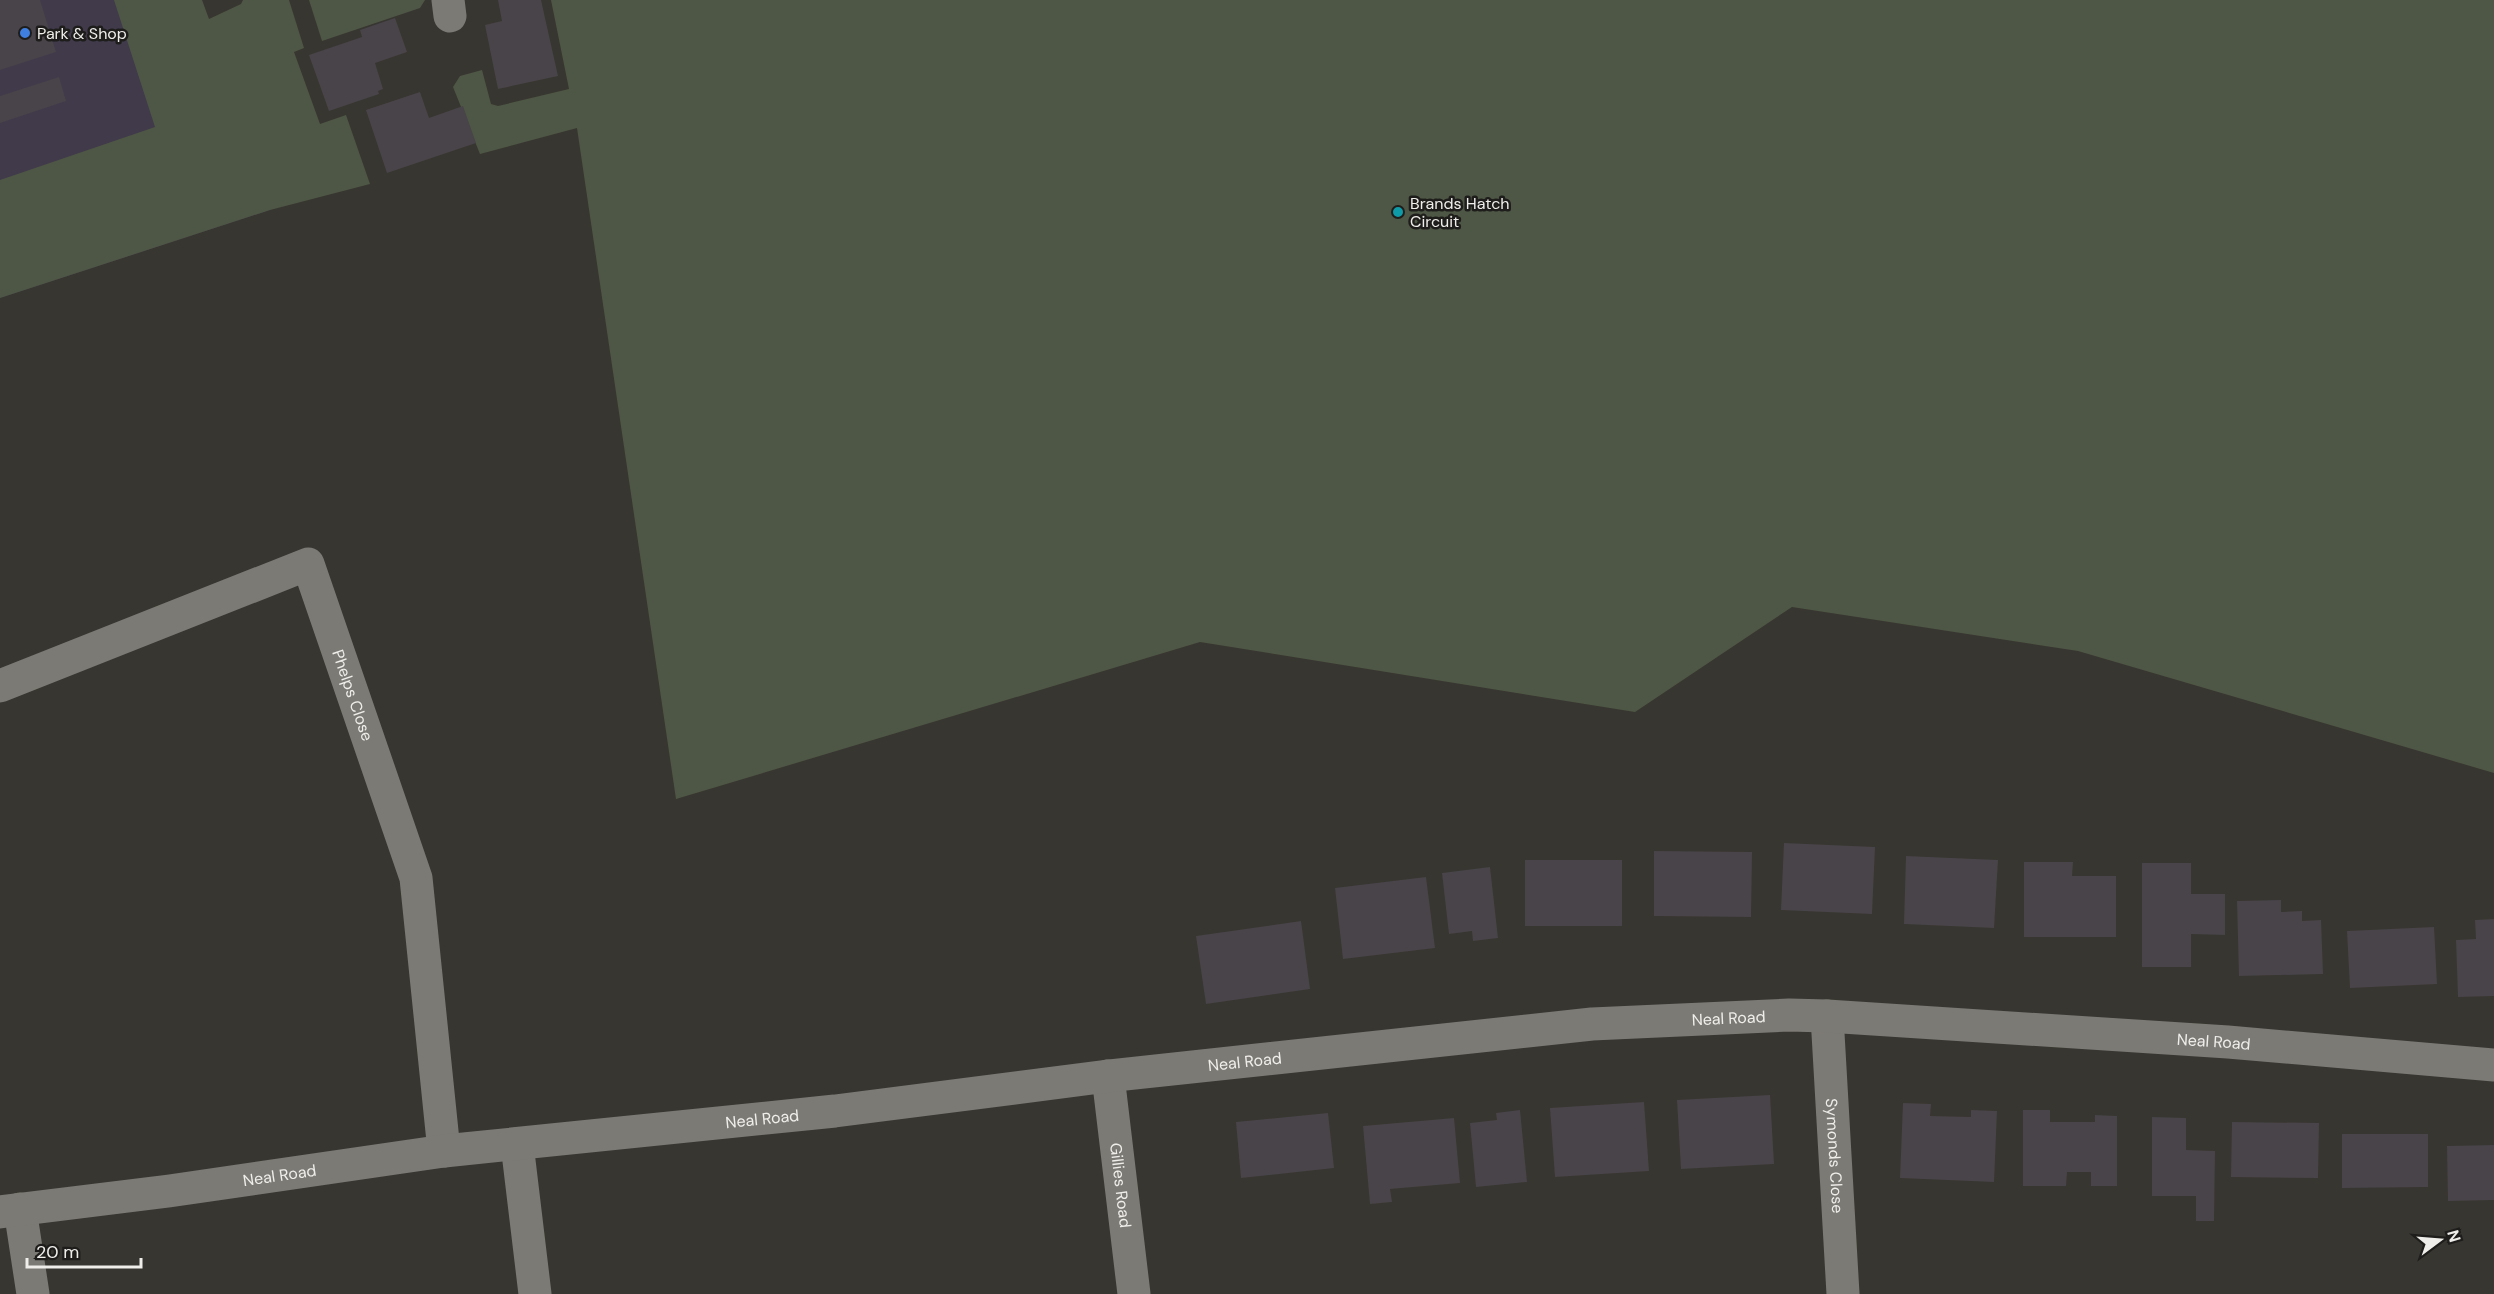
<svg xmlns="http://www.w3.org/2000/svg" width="2494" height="1294" font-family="'DM Sans',sans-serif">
<rect width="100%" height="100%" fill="#383630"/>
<!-- commercial -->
<path fill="#403a4b" d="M0,0H202L270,210L0,298Z"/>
<!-- green -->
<g fill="#4e5745">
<path d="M114,0H202L209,19L241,4L243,0H289L304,48L294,52L320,124L346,115L370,184L270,210L0,298V180L155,127Z"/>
<path d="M309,0H425L420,8L322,41Z"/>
<path d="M551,0H2494V773L2078,651L1792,607L1635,712L1200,642L676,799L577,128L480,154L453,87L460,76L482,70L491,104L498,106L569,89Z"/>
</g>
<!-- building -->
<g fill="#484449">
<path d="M0,0H40L56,52L0,70Z"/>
<path d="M498,0H541L558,76L498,89L485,25L502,21Z"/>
<path d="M395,18L407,52L375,63L383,89L378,91L379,94L329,111L309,55L362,37L360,30Z"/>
<path d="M59,77L66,101L0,123V96Z"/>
<path d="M420,92L429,118L463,106L476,143L387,173L366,110Z"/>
<path d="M1784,843L1875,847L1872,914L1781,910Z"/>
<path d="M1654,851L1752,852L1751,917L1654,916Z"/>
<path d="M1906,856L1998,860L1994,928L1904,924Z"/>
<rect x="1525" y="860" width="97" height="66"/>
<path d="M2024,862H2073L2072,876H2116V937H2024Z"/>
<path d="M2142,863H2191V894H2225V935L2191,934V967H2142Z"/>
<path d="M1490,867L1498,938L1473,941L1472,931L1449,934L1442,873Z"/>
<path d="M1426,877L1435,948L1343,959L1335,888Z"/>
<path d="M2281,900V912L2302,911V921L2321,920L2323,974L2239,976L2237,901Z"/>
<path d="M2494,919V996L2458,997L2456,940L2476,939L2475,920Z"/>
<path d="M1301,921L1310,989L1206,1004L1196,936Z"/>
<path d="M2434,927L2437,984L2350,988L2347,931Z"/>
<path d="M1770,1095L1774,1164L1681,1169L1677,1100Z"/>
<path d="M1644,1102L1649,1171L1555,1177L1550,1108Z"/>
<path d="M1903,1103L1931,1104L1930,1116L1971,1117V1110L1997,1111L1994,1182L1900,1178Z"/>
<path d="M1520,1110L1527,1182L1476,1187L1470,1123L1497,1120L1496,1113Z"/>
<path d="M2023,1110H2050V1122H2095V1115L2117,1116V1186H2091V1172H2067L2066,1186H2023Z"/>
<path d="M1328,1113L1334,1168L1241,1178L1236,1122Z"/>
<path d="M2152,1117L2186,1118V1150L2215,1151L2214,1221H2196V1196H2152Z"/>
<path d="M1454,1118L1460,1183L1390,1189L1392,1202L1370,1204L1363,1126Z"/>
<path d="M2232,1122L2319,1123L2318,1178L2231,1177Z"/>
<path d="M2342,1134H2428V1187L2342,1188Z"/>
<path d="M2494,1145V1200L2448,1201L2447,1146Z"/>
</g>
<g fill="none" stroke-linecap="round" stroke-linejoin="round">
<!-- street -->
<g stroke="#7c7a74" stroke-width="33">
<path d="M448,0L450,16"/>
<path id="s1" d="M0,686L308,564L416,878L444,1151"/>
<path id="s2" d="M1827,1016L1843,1294"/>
<path id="s3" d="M1108,1076L1134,1294"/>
<path d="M517,1144L535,1294"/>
<path d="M20,1209L33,1294"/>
<path id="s4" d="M0,1212L169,1191L444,1151L835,1111L1108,1076L1592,1024L1789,1015L1827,1016L2228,1042L2494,1065"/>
</g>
</g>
<!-- markers -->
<circle fill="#3f7fe0" stroke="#1e1d1b" stroke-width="2" cx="25" cy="33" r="6"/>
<circle fill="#0f9aa8" stroke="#1e1d1b" stroke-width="2" cx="1398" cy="212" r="6"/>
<g text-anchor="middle" stroke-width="5" stroke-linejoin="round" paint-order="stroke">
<!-- poi labels -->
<g font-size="16" fill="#f0eeeb" stroke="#1e1d1b" text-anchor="start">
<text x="37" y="39">Park &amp; Shop</text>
<text x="1410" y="209">Brands Hatch<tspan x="1410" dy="18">Circuit</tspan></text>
</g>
<!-- street labels -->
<g font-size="16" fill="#f0eeeb" stroke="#1e1d1b">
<text dy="6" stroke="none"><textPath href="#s1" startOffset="470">Phelps Close</textPath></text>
<text dy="6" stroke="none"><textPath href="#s4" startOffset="1740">Neal Road</textPath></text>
<text dy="6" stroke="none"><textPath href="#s4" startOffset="2226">Neal Road</textPath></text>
<text dy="6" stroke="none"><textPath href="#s4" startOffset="1254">Neal Road</textPath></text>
<text dy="6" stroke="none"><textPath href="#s4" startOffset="768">Neal Road</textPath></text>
<text dy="6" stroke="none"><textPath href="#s2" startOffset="140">Symonds Close</textPath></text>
<text dy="6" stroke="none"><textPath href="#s4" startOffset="282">Neal Road</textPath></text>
<text dy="6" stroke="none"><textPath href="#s3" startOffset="110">Gillies Road</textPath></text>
</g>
</g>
<!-- north arrow -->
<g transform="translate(2440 1240) rotate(74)" stroke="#1e1d1b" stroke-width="4.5" paint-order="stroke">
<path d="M0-4.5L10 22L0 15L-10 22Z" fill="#f0eeeb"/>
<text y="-9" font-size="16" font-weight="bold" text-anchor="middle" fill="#f0eeeb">N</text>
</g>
<!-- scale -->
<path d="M27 1258v9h114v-9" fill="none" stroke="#f0eeeb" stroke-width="3"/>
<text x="36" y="1258" font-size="18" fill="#f0eeeb" stroke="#1e1d1b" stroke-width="4.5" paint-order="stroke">20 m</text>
</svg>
